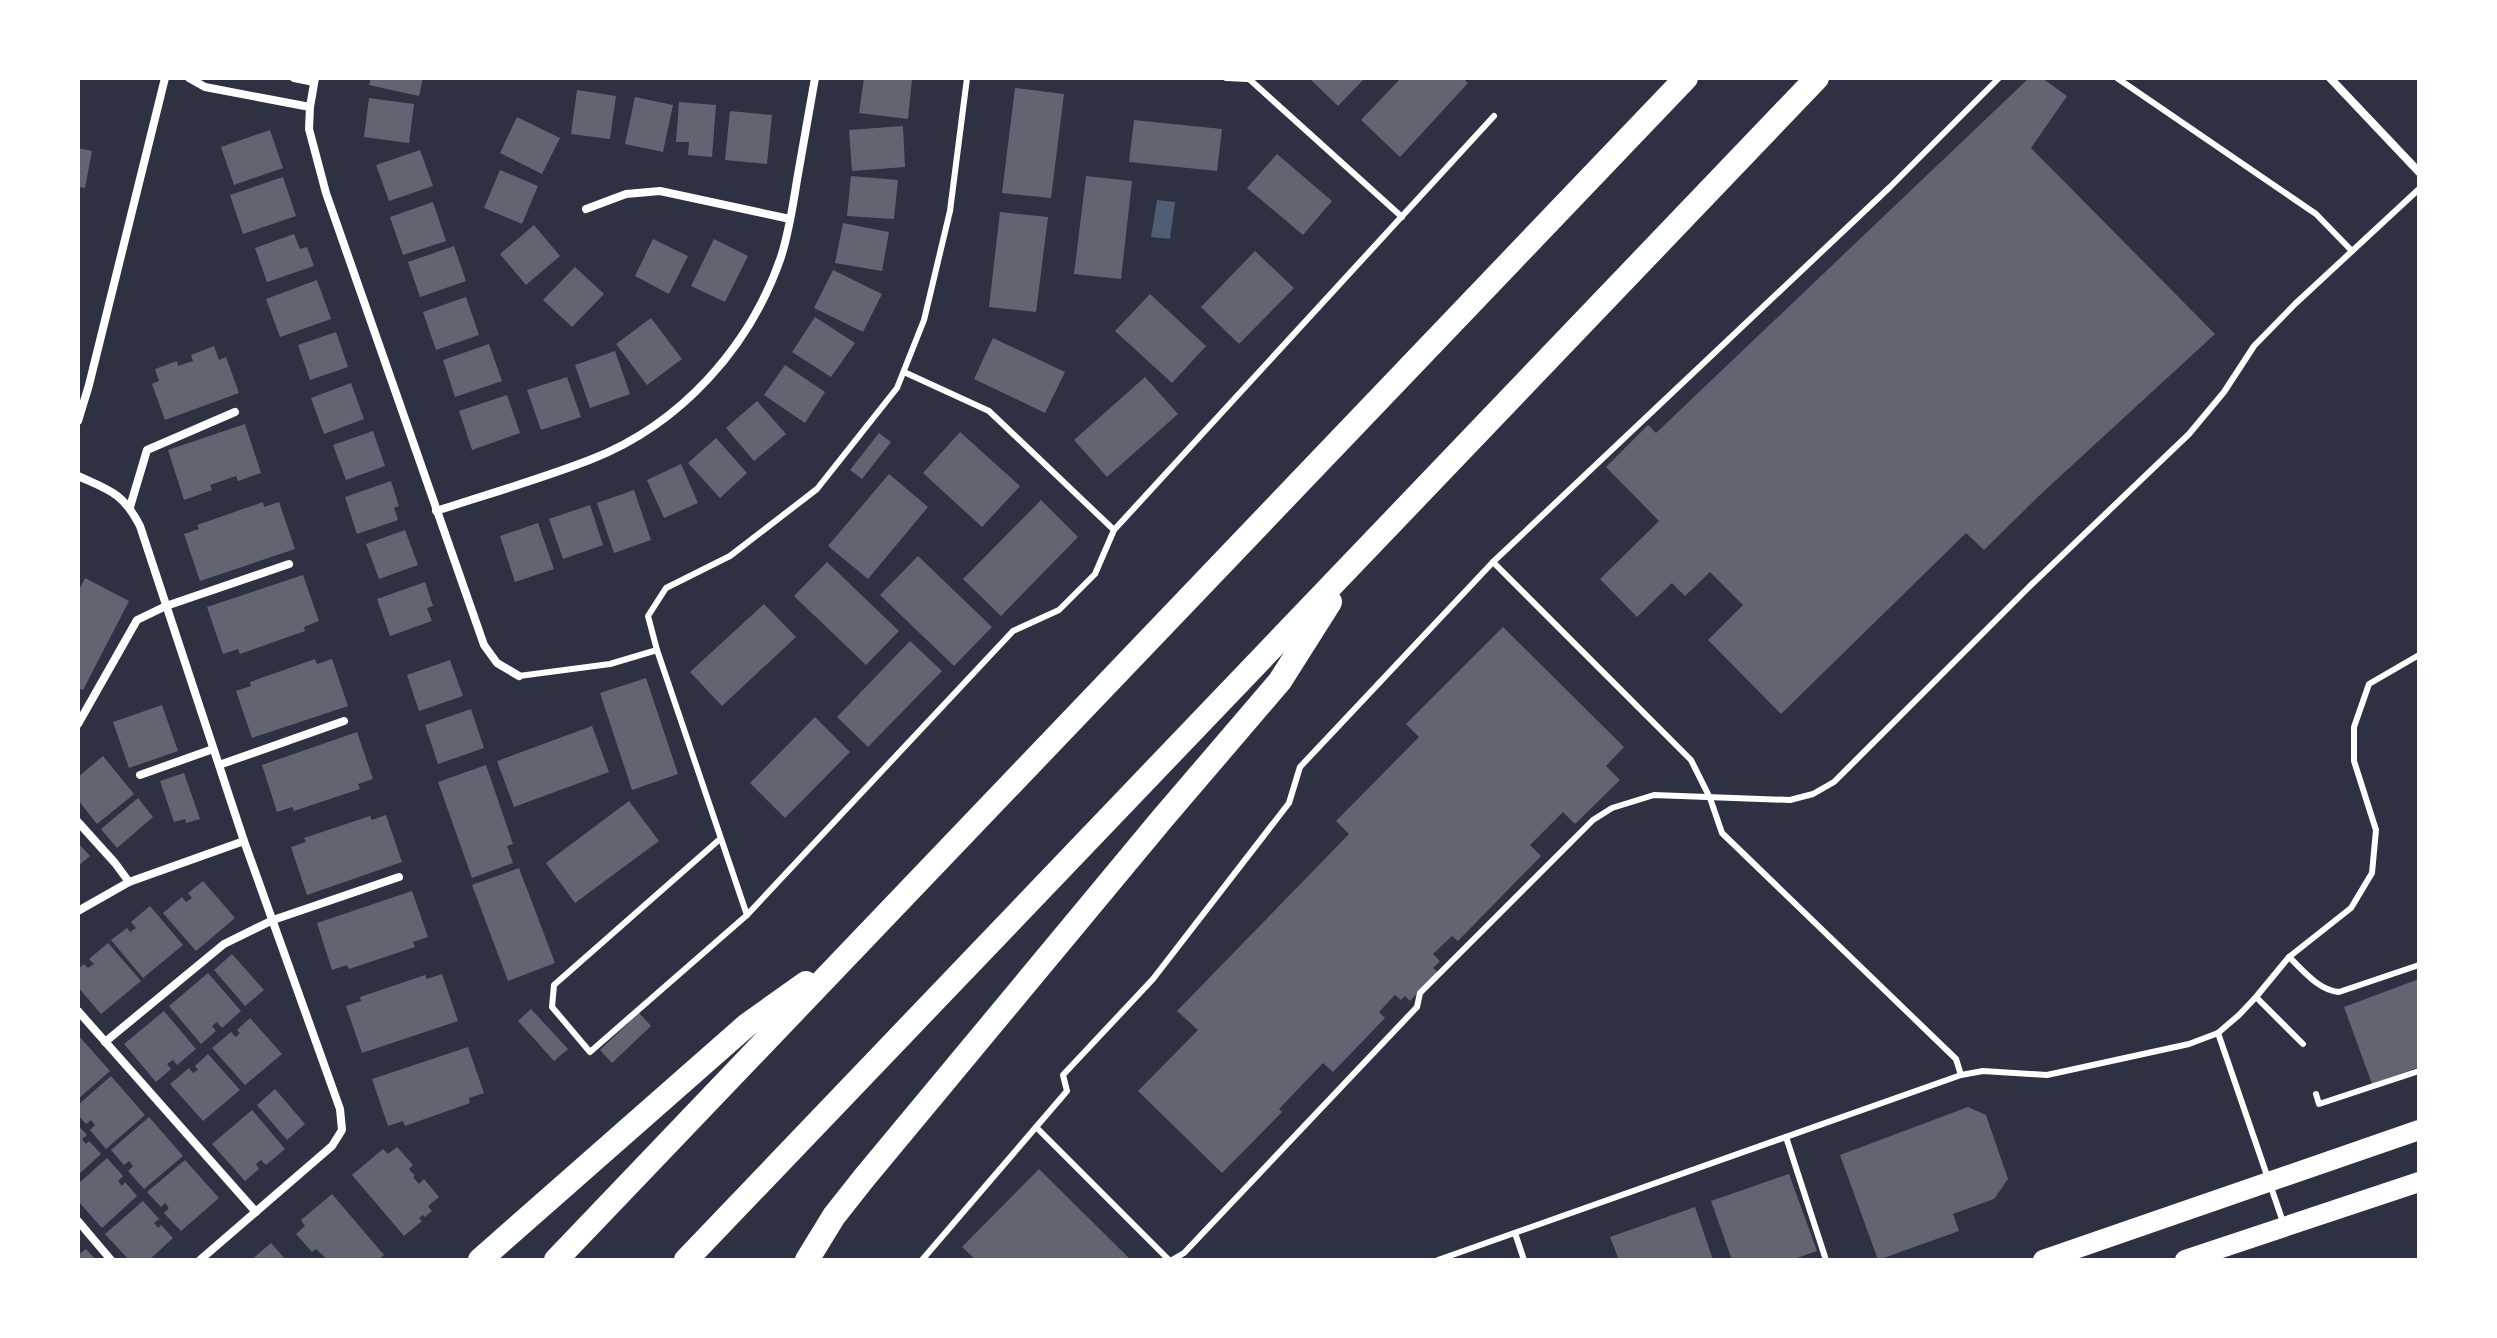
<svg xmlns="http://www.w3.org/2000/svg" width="2497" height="1338" font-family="'DejaVu Sans',sans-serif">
<rect width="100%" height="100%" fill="#2d3142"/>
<!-- water -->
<path fill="#4f5d75" d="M1157,200L1175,202L1170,239L1151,237Z"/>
<!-- building -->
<g fill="#626471">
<path d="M371,78H423L419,96L369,85Z"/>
<path d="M864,78L912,80L908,119L859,113Z"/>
<path d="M1309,78H1365L1338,106Z"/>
<path d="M1401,78H1463L1468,83L1400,157L1361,120Z"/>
<path d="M2029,78H2042L2067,96L2031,148L2215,334L2042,493L1984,550L1966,533L1781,714L1708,640L1743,605L1710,572L1685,596L1672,583L1637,617L1600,579L1659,521L1606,467L1648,425L1656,433Z"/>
<path d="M1015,88L1064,94L1051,198L1002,193Z"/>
<path d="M577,90L616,96L610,139L571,134Z"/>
<path d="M635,97L673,105L663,152L625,144Z"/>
<path d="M369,98L414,104L409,143L364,137Z"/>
<path d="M679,102L716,105L712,157L688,155L689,142H676Z"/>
<path d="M730,111L772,115L767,164L725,160Z"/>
<path d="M517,117L560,138L542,174L500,153Z"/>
<path d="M1134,120L1222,129L1217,171L1129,162Z"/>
<path d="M903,126L905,167L852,171L849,130Z"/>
<path d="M270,130L283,168L234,185L221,147Z"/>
<path d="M78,148L92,151L85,188L78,187Z"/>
<path d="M420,150L433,186L389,201L376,165Z"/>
<path d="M1277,154L1332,201L1303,235L1247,188Z"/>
<path d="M500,170L538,186L522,224L484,208Z"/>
<path d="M851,176L898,180L894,219L847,216Z"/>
<path d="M1086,176L1132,181L1121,279L1074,274Z"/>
<path d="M283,177L296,216L243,234L230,195Z"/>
<path d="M433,202L446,241L403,255L390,217Z"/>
<path d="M1000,212L1048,217L1036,312L989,307Z"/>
<path d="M843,223L889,232L882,271L835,263Z"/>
<path d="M534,225L560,256L526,285L500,254Z"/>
<path d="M294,234L300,249L307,247L314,266L267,282L255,248Z"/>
<path d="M653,239L688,256L669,294L635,276Z"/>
<path d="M714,239L748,256L725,302L691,286Z"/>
<path d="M454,246L466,281L420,297L408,262Z"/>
<path d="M1255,251L1294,288L1239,344L1201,307Z"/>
<path d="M575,267L604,294L572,327L543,300Z"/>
<path d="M833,270L882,294L863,332L814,308Z"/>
<path d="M317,280L331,319L280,337L266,299Z"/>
<path d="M1150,294L1206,346L1172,383L1115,331Z"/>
<path d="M466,297L479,335L436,350L423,312Z"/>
<path d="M815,317L855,343L831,377L792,352Z"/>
<path d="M651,318L682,359L647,385L616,344Z"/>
<path d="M336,332L348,367L310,380L298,345Z"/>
<path d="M993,338L1065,372L1045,413L974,379Z"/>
<path d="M489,344L502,381L455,397L443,360Z"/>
<path d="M214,346L219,360L226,357L239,393L165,420L152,384L159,381L155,369L177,361L178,366L193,361L191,355Z"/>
<path d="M615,351L630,394L590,408L575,365Z"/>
<path d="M785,365L825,392L805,423L764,395Z"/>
<path d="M567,377L581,417L541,430L527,390Z"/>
<path d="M1145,377L1178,414L1107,477L1074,440Z"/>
<path d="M351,383L364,419L324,434L311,398Z"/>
<path d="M507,395L520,433L472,450L459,411Z"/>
<path d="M757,401L786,434L754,461L726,428Z"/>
<path d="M245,424L261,473L238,481L236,476L210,485L212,490L184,500L168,450Z"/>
<path d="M373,431L385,466L346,480L333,445Z"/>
<path d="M960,432L1020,486L982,527L923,473Z"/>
<path d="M879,433L891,442L862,479L850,470Z"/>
<path d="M716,438L747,473L720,498L688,463Z"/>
<path d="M681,464L698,503L664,518L647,480Z"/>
<path d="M889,474L928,507L868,579L828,546Z"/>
<path d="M391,481L399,506L394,508L398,520L357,534L345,497Z"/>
<path d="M634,490L651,540L614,553L597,503Z"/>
<path d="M1041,500L1078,537L1001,616L963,579Z"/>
<path d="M263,502L264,507L279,502L295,549L200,581L184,534L199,529L197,525Z"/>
<path d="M590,505L603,545L563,559L549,519Z"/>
<path d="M538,523L554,569L515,582L500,536Z"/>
<path d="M405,530L418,565L379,579L366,544Z"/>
<path d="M918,556L992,627L954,666L880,595Z"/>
<path d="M827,562L899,631L866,665L794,596Z"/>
<path d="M303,575L319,621L304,627L305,631L240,654L238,649L223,654L207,607Z"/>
<path d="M85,578L129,601L83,690L78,688V592Z"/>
<path d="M425,582L433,606L427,608L432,621L390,636L377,599Z"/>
<path d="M764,604L796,637L722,706L690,672Z"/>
<path d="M1503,627L1624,747L1606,766L1620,780L1575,824L1563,812L1530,845L1541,856L1458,941L1452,936L1433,954L1440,961L1433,968L1438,972L1410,1001L1405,996L1401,1000L1395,995L1379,1012L1385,1018L1333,1072L1323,1063L1279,1109L1282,1112L1222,1173L1138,1091L1198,1030L1177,1011L1349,834L1336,821L1419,737L1406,724Z"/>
<path d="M910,641L942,671L868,747L837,717Z"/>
<path d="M315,659L317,664L332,659L348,706L252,738L236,691L251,686L250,682Z"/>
<path d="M450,660L463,696L419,711L407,675Z"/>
<path d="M646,678L678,774L632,790L600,693Z"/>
<path d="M162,705L178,751L129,768L113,722Z"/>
<path d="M471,709L484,748L438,764L425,725Z"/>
<path d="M815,717L850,752L785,818L750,783Z"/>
<path d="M592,726L609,772L514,807L497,761Z"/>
<path d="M357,732L373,779L358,784L360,789L294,811L292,807L277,812L262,765Z"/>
<path d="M103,756L134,794L97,824L78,800V777Z"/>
<path d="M486,765L513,844L507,846L513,863L472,878L438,782Z"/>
<path d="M184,773L200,819L186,823L185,819L174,822L160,781Z"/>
<path d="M138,798L153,817L117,848L101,829Z"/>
<path d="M629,801L659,841L575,903L546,863Z"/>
<path d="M386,815L402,862L307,895L291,847L306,842L304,838L370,816L372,820Z"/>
<path d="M78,843L90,856L78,866Z"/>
<path d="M519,868L555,963L508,981L472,885Z"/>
<path d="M203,881L235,918L196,951L163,913L182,897L186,902L192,898L188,893Z"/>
<path d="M412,891L428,937L413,942L415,947L349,969L347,965L332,970L317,923Z"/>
<path d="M150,906L183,945L143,978L111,940L127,928L130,932L136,928L131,922Z"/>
<path d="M108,943L141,981L101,1014L78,987V969L84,964L88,968L94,964L89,959Z"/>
<path d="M232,954L264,990L245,1006L214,970Z"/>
<path d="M208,973L241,1011L222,1028L217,1022L212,1026L216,1031L201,1044L169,1006Z"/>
<path d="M442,974L458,1021L362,1053L346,1006L361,1001L360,997L425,975L427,979Z"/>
<path d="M2419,979V1067L2372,1084L2344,1007Z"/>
<path d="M531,1009L568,1049L554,1061L518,1021Z"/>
<path d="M164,1011L196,1049L177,1065L173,1060L167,1064L171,1069L156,1082L124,1044Z"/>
<path d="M639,1013L651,1026L612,1063L600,1050Z"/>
<path d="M250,1018L282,1054L245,1085L212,1048L231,1032L236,1037L240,1033L237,1030Z"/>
<path d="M78,1035L110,1071L78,1099Z"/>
<path d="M468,1047L484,1093L469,1098L470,1103L405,1126L403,1121L388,1126L372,1079Z"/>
<path d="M208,1054L240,1090L203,1121L170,1084L189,1068L193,1073L198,1070L195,1066Z"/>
<path d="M111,1076L145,1115L106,1149L90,1130L95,1125L91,1120L86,1124L78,1115V1105Z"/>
<path d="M275,1089L305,1124L287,1140L257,1105Z"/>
<path d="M1968,1107L1986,1115L2008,1179L1994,1199L1953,1214L1959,1231L1878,1260L1840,1155Z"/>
<path d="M252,1110L285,1149L266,1165L261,1160L256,1164L259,1169L245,1181L212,1144Z"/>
<path d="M149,1117L183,1156L144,1189L128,1171L133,1166L129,1161L124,1165L111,1150Z"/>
<path d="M78,1125L87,1135L82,1139L86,1144L89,1141L101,1154L78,1175Z"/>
<path d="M397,1147L413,1165L409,1169L415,1176L413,1177L419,1184L424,1179L439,1197L428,1206L432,1211L425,1217L423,1215L419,1218L422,1221L404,1236L352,1175L383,1149L388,1154Z"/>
<path d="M107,1158L123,1176L118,1181L122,1186L125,1182L137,1196L102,1228L78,1201V1184Z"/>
<path d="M185,1160L219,1198L181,1231L164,1213L169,1208L165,1203L161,1207L147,1192Z"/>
<path d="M1039,1169L1131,1260H976L962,1247Z"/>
<path d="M1789,1174L1817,1251L1791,1260H1732L1711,1201Z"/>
<path d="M332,1194L384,1255L378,1260H328L316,1249L312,1252L296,1234L305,1226L301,1220Z"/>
<path d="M143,1201L159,1219L154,1223L158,1228L161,1225L173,1238L149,1260H129L105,1234Z"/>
<path d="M1695,1207L1713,1260H1619L1610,1237Z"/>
<path d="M271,1243L286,1260H251Z"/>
<path d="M86,1249L96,1260H78V1255Z"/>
</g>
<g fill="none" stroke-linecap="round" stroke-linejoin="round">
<!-- service -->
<g stroke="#fff" stroke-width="6">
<path d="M1226,78L1247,79"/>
<path d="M1248,78L1402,217"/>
<path d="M2117,78L2316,214L2352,251"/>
<path d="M1114,530L1494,116"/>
<path d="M1493,562L1691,760L1710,798L1722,833L1956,1059L1961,1075"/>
<path d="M657,650L648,616L666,588L730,556L817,489L897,388L924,320L950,211L967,78"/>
<path d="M519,676L610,664L657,650L747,915L590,1052L552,1007L554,985L720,839"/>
<path d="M747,915L1013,631L1059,610L1095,574L1114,530L989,411L904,372"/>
<path d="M2289,957C2304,971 2318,990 2339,992L2419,965"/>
<path d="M2256,997L2303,1044"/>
<path d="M2218,1033L2283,1222"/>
<path d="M2316,1094L2319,1104L2419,1071"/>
<path d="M1036,1127L1169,1260"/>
<path d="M1786,1137L1826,1260"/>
<path d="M1515,1233L1524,1260"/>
<path d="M922,1260L1067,1091L1063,1075L1153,979L1289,803L1300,767L1493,562L1890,187L1999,78"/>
<path d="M1172,1260L1184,1253L1417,1007L1420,993L1593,820L1612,808L1654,795L1790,800L1813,794L1834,782L2029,587L2189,434L2224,392L2254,346L2295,304L2419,189"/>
<path d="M1438,1260L1961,1075L1983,1071L2047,1075L2189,1044L2218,1033L2239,1015L2256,997L2289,957L2351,908L2372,873L2376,830L2354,761V727L2369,684L2419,655"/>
</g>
<!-- minor -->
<g stroke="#fff" stroke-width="8">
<path d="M189,78L205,87L310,107"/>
<path d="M294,78L314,82"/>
<path d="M315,78L310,107L309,129L326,193L484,645L497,663L519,676"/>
<path d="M2330,78L2419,172"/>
<path d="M586,209L626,194L660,191L790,219"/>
<path d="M78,421L89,385L165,78"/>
<path d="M78,476C111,491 123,493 140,526L244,841"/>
<path d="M130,507L147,450L235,412"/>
<path d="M436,511C488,494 541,479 592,459C681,424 750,347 781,257C789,232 793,206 797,180C803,146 809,112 815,78"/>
<path d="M78,724L137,620L166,606L289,564"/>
<path d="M219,765L344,721"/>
<path d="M140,775L213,749"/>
<path d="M78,822L115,863L129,882"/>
<path d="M78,911L129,882L244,841L340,1109L342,1130L332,1146L200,1260"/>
<path d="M78,1011L256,1212"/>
<path d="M105,1042L224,944L273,920L399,877"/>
<path d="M78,1221L111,1260"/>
</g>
<!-- primary -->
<g stroke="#fff" stroke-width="20">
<path d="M2043,1260L2419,1130"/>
<path d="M2185,1260L2419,1182"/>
</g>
<!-- motorway -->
<g stroke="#fff" stroke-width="24">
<path d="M480,1260L747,1025L806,983"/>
<path d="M556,1260L1686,78"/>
<path d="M686,1260L1817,78"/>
<path d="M807,1260L834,1216L864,1178L1162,819L1280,681L1330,602"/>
</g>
</g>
<!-- border -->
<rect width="2497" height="1338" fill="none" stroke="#ffffff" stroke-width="160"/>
</svg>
